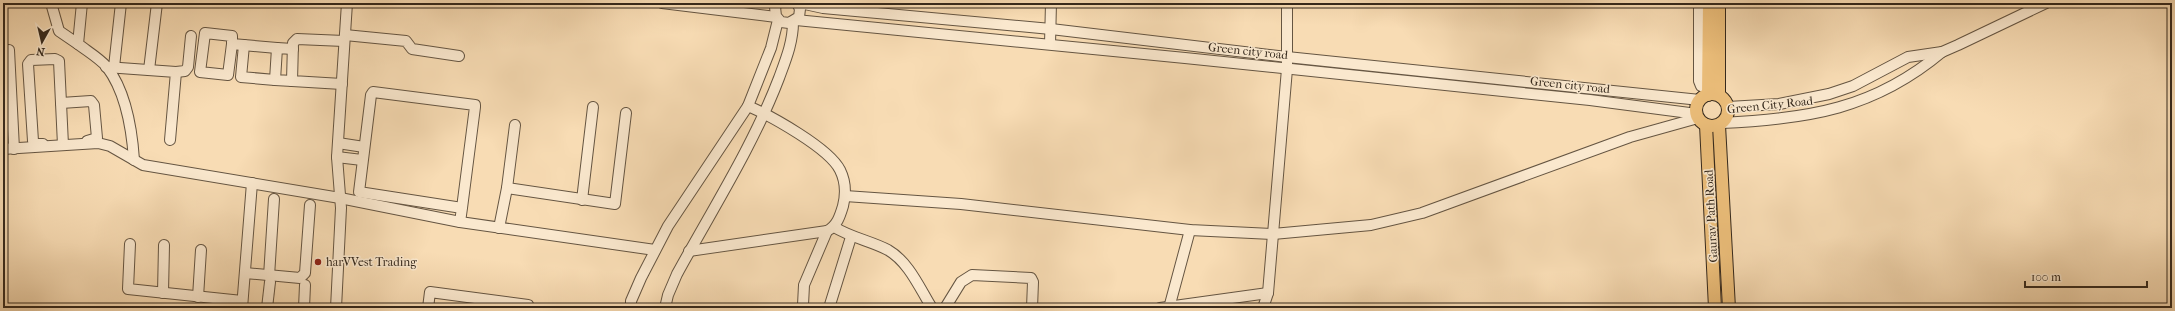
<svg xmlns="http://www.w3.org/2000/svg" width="2175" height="311" font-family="'IM FELL French Canon',serif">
<rect width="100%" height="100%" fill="#f8dcb4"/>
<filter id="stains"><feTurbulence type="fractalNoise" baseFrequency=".005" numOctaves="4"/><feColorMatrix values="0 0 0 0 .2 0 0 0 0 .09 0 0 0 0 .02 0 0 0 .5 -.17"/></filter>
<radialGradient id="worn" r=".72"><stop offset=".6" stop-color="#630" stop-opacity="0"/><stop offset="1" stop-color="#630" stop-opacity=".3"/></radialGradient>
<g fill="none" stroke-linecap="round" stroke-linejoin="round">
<!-- minor casing -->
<g stroke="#655542" stroke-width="12">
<g id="minor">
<path d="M51,3L59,31L78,44"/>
<path d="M82,3L78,44C87,51 99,58 107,67C126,92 132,130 134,160"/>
<path d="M662,3L776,17"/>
<path d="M778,3L775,7L776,16L781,22L789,23L799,17L800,9L797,3"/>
<path d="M800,3L823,8L1051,29L1287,57L1700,100"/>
<path d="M1699,3V81L1701,86L1708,89"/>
<path d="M796,20L1185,58L1590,100L1697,114"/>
<path d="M345,35L406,41L412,49L459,56"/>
<path d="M232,44V36L205,33L200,72L228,75L232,44L277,48"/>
<path d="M1050,44L1051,3"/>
<path d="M244,45L241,77L275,80"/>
<path d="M9,50L14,149"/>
<path d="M106,67L176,72L170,140"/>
<path d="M114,67L121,3"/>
<path d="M149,70L157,3"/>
<path d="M176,72L185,71L188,67L191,36"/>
<path d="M292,81L275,80L277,48L293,49"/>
<path d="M342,84L292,81L293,43L297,39L344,41"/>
<path d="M61,103L91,101L94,105L97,138L87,141"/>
<path d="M1728,107L1779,104L1829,94L1853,86L1908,57L1942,52L1958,45L2046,3"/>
<path d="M1722,123C1808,119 1874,109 1942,52"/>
<path d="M338,143L364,147"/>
<path d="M43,144H36L33,141L28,64L31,60L55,59L59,61L63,145"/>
<path d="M3,149L98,143L110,146L143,165L340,198L460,222L655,250"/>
<path d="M337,157L362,160"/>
<path d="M507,188L615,204L626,113"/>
<path d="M845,196L961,204L1190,230L1273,234L1371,225L1422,213L1630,137L1698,118"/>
<path d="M582,200L593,107"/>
<path d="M460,222L462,208L475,107V105L373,92L371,95L359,192L462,208"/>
<path d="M834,227C852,238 871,241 888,250C909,262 920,289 932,308"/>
<path d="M499,228L507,188L515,125"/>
<path d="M130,244L128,289L242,301"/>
<path d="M689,251L827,231C837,226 840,216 843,206C846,194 846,182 840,170C829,148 771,116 748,106"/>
<path d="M245,273L300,278L305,273L310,205"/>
<path d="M269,276L274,199"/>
<path d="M163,293L164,245"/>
<path d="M198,297L201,250"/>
<path d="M803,305L804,285L827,231"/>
<path d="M242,308L252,183"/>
<path d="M267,308L270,282"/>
<path d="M304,308L305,285"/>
<path d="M336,308L341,208L337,157L347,3"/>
<path d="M428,308L430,292L528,305V308"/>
<path d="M631,308V301L641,278L668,226L748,106L771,48L778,20"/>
<path d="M665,308L668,295L677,274C712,210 753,146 779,78C786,59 793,42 793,22"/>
<path d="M829,308L851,237"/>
<path d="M945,308L961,282L972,275L1031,278L1033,282L1032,308"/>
<path d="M1160,308L1268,293"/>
<path d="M1169,308L1190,230"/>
<path d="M1263,308L1268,293L1287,69V3"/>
</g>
</g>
<!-- major casing -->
<g stroke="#34281c" stroke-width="14">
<g id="major">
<path d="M1719,3V95"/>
<circle cx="1712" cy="110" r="16"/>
<path d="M1708,95L1709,3"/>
<path d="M1706,125L1715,308"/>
<path d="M1719,125L1729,308"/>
</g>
</g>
<!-- minor -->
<use href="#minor" stroke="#fae8ce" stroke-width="10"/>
<!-- major -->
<use href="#major" stroke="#ecbe7a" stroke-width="12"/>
</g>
<!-- markers -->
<circle fill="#8f2418" stroke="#fae8ce" stroke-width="1.5" cx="318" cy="262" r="4"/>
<g text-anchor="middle" stroke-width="3" stroke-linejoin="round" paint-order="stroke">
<!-- street labels -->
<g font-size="12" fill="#34281c" stroke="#fae8ce">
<text transform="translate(1248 51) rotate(6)" y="4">Green city road</text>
<text transform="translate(1570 85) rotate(6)" y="4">Green city road</text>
<text transform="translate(1770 105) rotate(-6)" y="4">Green City Road</text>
<text transform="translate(1711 216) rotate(-93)" y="4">Gaurav Path Road</text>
</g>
<!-- poi labels -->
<g font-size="12" fill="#34281c" stroke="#fae8ce" text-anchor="start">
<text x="326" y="266">harVVest Trading</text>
</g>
</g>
<!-- margin -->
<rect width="2175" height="311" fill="none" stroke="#f8dcb4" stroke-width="16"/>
<rect x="4" y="4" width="2167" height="303" fill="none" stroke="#34281c" stroke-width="2"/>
<rect x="8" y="8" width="2159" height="295" fill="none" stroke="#34281c"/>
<!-- north arrow -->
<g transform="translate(42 42) rotate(188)" stroke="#fae8ce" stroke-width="3" paint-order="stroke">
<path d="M0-3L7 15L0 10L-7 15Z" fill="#34281c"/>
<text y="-6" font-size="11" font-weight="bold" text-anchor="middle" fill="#34281c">N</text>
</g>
<!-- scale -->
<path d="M2025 281v6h122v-6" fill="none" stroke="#34281c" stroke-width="2"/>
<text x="2031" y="281" font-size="12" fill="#34281c" stroke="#fae8ce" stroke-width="3" paint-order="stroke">100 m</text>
<rect width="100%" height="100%" filter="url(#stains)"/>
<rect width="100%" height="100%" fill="url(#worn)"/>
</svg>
